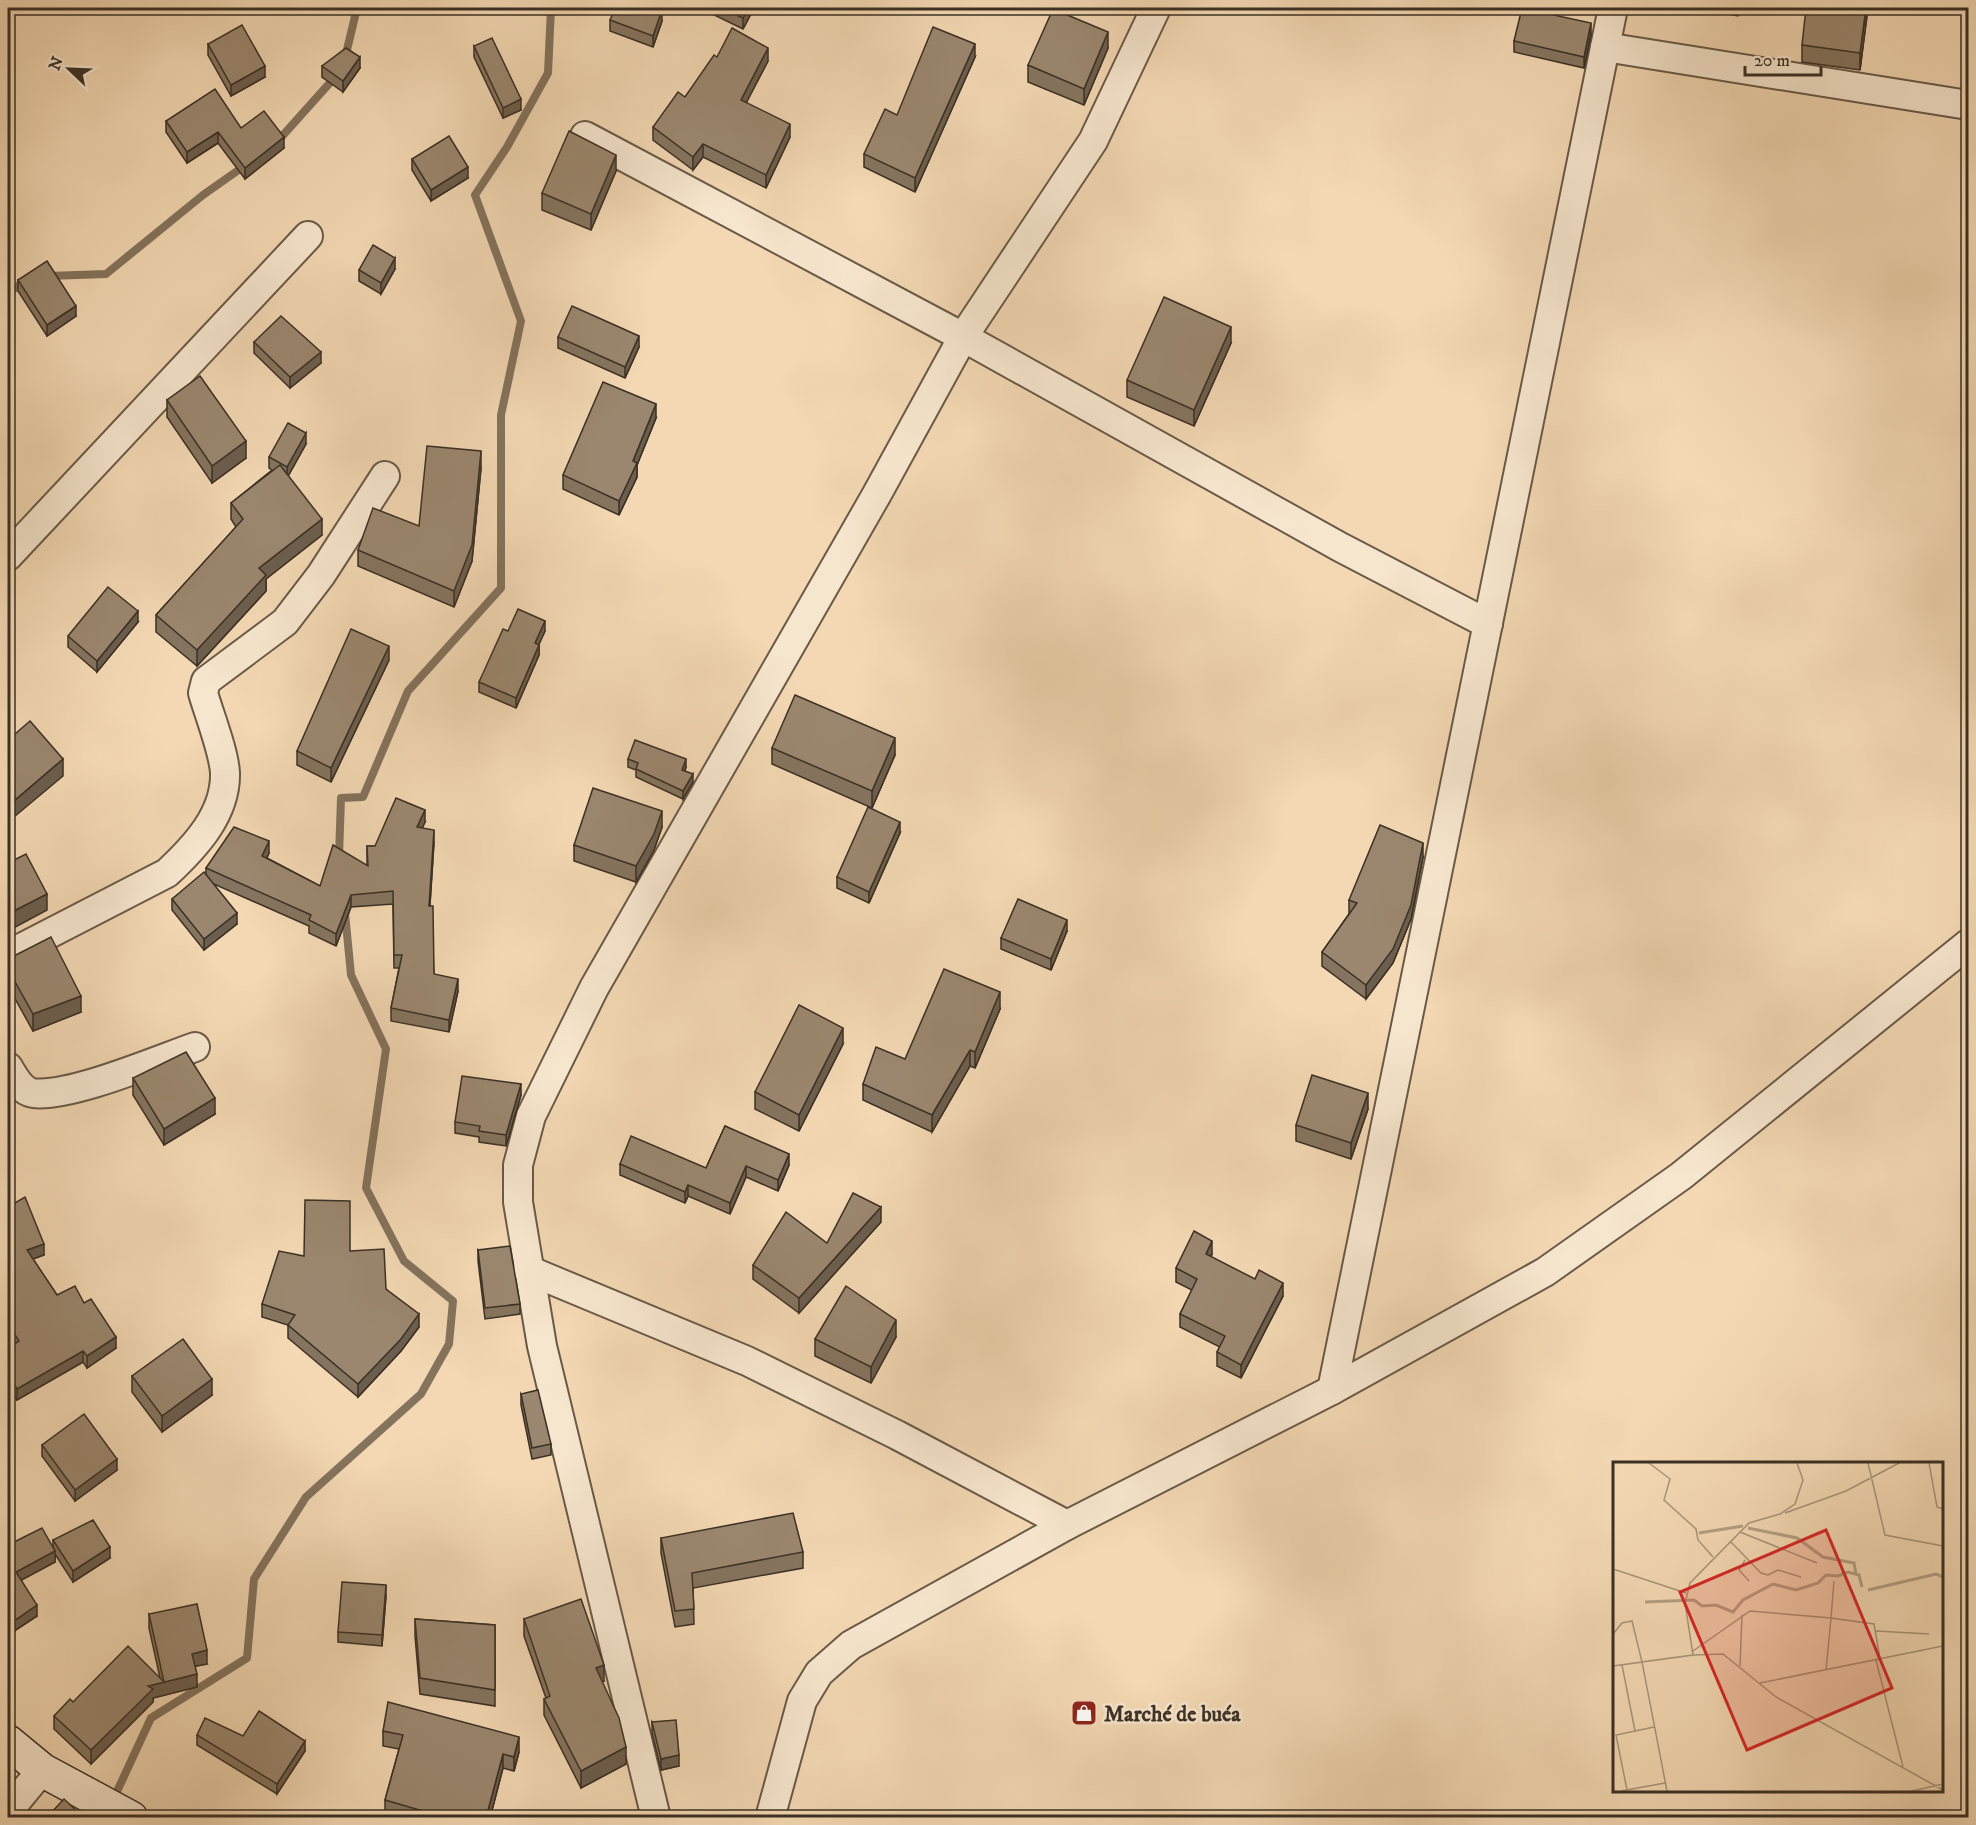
<svg xmlns="http://www.w3.org/2000/svg" width="1976" height="1825" font-family="'IM FELL DW Pica',serif">
<rect width="100%" height="100%" fill="#f3d8b3"/>
<filter id="stains"><feTurbulence type="fractalNoise" baseFrequency=".00333" numOctaves="4"/><feColorMatrix values="0 0 0 0 .2 0 0 0 0 .09 0 0 0 0 .02 0 0 0 .5 -.17"/></filter>
<radialGradient id="worn" r=".72"><stop offset=".6" stop-color="#630" stop-opacity="0"/><stop offset="1" stop-color="#630" stop-opacity=".3"/></radialGradient>
<g fill="none" stroke-linecap="round" stroke-linejoin="round">
<!-- stream -->
<g stroke="#84735d" stroke-width="8">
<path d="M345,58L357,8"/>
<path d="M276,143L336,76"/>
<path d="M48,276L106,274L203,195L247,164"/>
<path d="M8,294L25,280"/>
<path d="M339,856L341,798L363,797L408,691L501,588V415L521,321L475,195L507,147L548,73L551,8"/>
<path d="M113,1800L151,1718L247,1658L254,1579L306,1497L421,1394L449,1344L453,1301L404,1261L366,1188L386,1049L351,975L345,913"/>
</g>
<!-- street casing -->
<g stroke="#695a48" stroke-width="32">
<g id="street">
<path d="M1605,47L1968,105"/>
<path d="M585,136L963,337L1093,141L1156,8"/>
<path d="M8,556L308,236"/>
<path d="M8,955L167,873C195,847 226,814 225,773C224,752 209,714 203,693L206,681L285,622L321,575L385,476"/>
<path d="M8,1067C14,1077 21,1091 33,1093C69,1098 158,1060 195,1047"/>
<path d="M528,1270L747,1361L897,1435L1067,1525"/>
<path d="M1332,1390L1613,8"/>
<path d="M8,1811L42,1770"/>
<path d="M656,1818L542,1346L518,1202V1165L531,1116L594,988L877,494L963,337L1340,547L1488,624"/>
<path d="M770,1818L802,1701L819,1673L851,1645L1067,1525L1332,1390L1545,1272L1681,1176L1968,944"/>
</g>
</g>
<!-- secondary casing -->
<g stroke="#3b3025" stroke-width="36">
<path id="secondary" d="M8,1742L42,1770L131,1818"/>
</g>
<!-- street -->
<use href="#street" stroke="#f7e6ce" stroke-width="28"/>
<!-- secondary -->
<use href="#secondary" stroke="#f7e6ce" stroke-width="33"/>
</g>
<!-- wall -->
<g fill="#85745f" stroke="#3b3025" stroke-width="1.5">
<path d="M704,8H754L743,29L704,10Z"/>
<path d="M1695,8H1740L1738,16Z"/>
<path d="M1868,8L1860,70L1802,62V45Z"/>
<path d="M610,20L662,21L653,47L610,31Z"/>
<path d="M1591,34L1584,68L1514,52V41Z"/>
<path d="M208,44L265,77L231,96L208,55Z"/>
<path d="M474,46L521,110L503,118L474,57Z"/>
<path d="M1108,48L1084,105L1028,82V65Z"/>
<path d="M717,57L768,61L746,103L790,137L766,188L703,157L693,170L653,140V127L685,97Z"/>
<path d="M975,57L915,192L864,167V154L897,115Z"/>
<path d="M322,66L360,68L343,92L322,77Z"/>
<path d="M166,121L241,128L284,148L245,179L218,143L187,163L166,132Z"/>
<path d="M412,159L468,178L431,201L412,170Z"/>
<path d="M616,171L591,230L542,210V193Z"/>
<path d="M395,269L381,294L359,281V270Z"/>
<path d="M18,280L76,316L47,336L18,291Z"/>
<path d="M558,337L639,347L625,378L558,348Z"/>
<path d="M254,342L321,363L290,388L254,353Z"/>
<path d="M1231,343L1194,426L1127,397V380Z"/>
<path d="M167,400L246,458L212,483L167,417Z"/>
<path d="M656,418L637,465V477L619,515L563,489V475Z"/>
<path d="M306,444L288,476L322,535L266,579V591L197,666L156,632V615L236,527L231,519V503L272,470L269,468V457Z"/>
<path d="M481,468L472,561L454,607L358,566V550L419,526Z"/>
<path d="M138,622L97,672L68,647V636Z"/>
<path d="M508,631H545L539,644V655L516,708L479,692V682Z"/>
<path d="M389,660L331,782L297,765V751Z"/>
<path d="M772,748L895,755L872,808L772,764Z"/>
<path d="M628,759L686,767L685,771L693,782L683,799L636,777V770L628,767Z"/>
<path d="M425,822L422,828L434,842L430,906L434,974L458,991L449,1032L391,1021V1008L399,968H394L393,904L351,907L336,946L309,933V926L214,884L237,924L204,950L172,910V899L206,874V868L269,853L267,858L320,886L367,865V846H375Z"/>
<path d="M662,827L654,850L636,882L574,861V845Z"/>
<path d="M900,833L869,903L837,888V877Z"/>
<path d="M1423,857L1411,919L1393,963L1366,999L1322,966V952L1349,914V900Z"/>
<path d="M1067,931L1051,970L1001,949V938Z"/>
<path d="M8,959L81,1012L33,1031L8,986Z"/>
<path d="M1000,1009L975,1068L970,1066L932,1132L863,1100V1084L905,1059Z"/>
<path d="M843,1044L799,1131L755,1109V1092Z"/>
<path d="M133,1078L215,1114L164,1145L133,1095Z"/>
<path d="M521,1095L506,1146L479,1142V1137L455,1133V1122Z"/>
<path d="M1368,1109L1351,1159L1296,1141V1125Z"/>
<path d="M725,1126L789,1165L778,1191L746,1177L730,1214L688,1196L685,1203L620,1175V1164L706,1168Z"/>
<path d="M8,1207L44,1255L33,1259L57,1295L84,1303L116,1348L87,1368L83,1362L17,1400L8,1384V1348L13,1344L8,1336Z"/>
<path d="M881,1222L799,1313L753,1279V1265L827,1243Z"/>
<path d="M478,1250L520,1304V1314L485,1319L478,1261Z"/>
<path d="M350,1251L386,1289L419,1327L401,1351L358,1397L288,1338V1325L262,1317V1304L304,1256Z"/>
<path d="M1212,1254L1211,1257L1283,1296L1241,1378L1217,1366V1352L1220,1347L1180,1327V1314L1192,1290L1176,1282V1268Z"/>
<path d="M896,1337L871,1383L815,1356V1339Z"/>
<path d="M132,1376L212,1395L162,1432L132,1392Z"/>
<path d="M521,1394L551,1444V1455L532,1459L521,1405Z"/>
<path d="M42,1445L117,1470L75,1501L42,1456Z"/>
<path d="M661,1538L803,1552V1568L693,1588L694,1624L675,1627L661,1553Z"/>
<path d="M53,1540L110,1558L73,1582L55,1554V1562L21,1580L37,1616L8,1635V1545L53,1548Z"/>
<path d="M386,1596L382,1646L338,1642V1632Z"/>
<path d="M149,1614L207,1664L195,1666L197,1687L153,1698V1702L91,1764L54,1729V1716L73,1702L160,1678L149,1628Z"/>
<path d="M415,1619L495,1625V1706L420,1694L415,1636Z"/>
<path d="M524,1619L604,1681L602,1682L626,1764L581,1788L544,1715V1699L546,1698L524,1636Z"/>
<path d="M652,1722L679,1766L661,1770L652,1733Z"/>
<path d="M383,1731L519,1752L514,1771L503,1768L490,1818H395L385,1815V1800L399,1749L383,1746Z"/>
<path d="M197,1735L243,1736L305,1751L277,1794L197,1745Z"/>
</g>
<!-- shaded-wall -->
<g fill="#6c5e4e" stroke="#3b3025" stroke-width="1.5">
<path d="M748,8H754L743,29V18Z"/>
<path d="M1866,8H1868L1860,70V53Z"/>
<path d="M662,10V21L653,47V36Z"/>
<path d="M1591,23V34L1584,68V57Z"/>
<path d="M1108,32V48L1084,105V89Z"/>
<path d="M975,44V57L915,192V178Z"/>
<path d="M768,48V61L741,113V100Z"/>
<path d="M360,57V68L343,92V81Z"/>
<path d="M265,66V77L231,96V85Z"/>
<path d="M521,99V110L503,118V108Z"/>
<path d="M790,124V137L766,188V175Z"/>
<path d="M218,132V143L187,163V152Z"/>
<path d="M284,137V148L245,179V168Z"/>
<path d="M703,144V157L693,170V157Z"/>
<path d="M616,155V171L591,230V214Z"/>
<path d="M468,167V178L431,201V190Z"/>
<path d="M395,258V269L381,294V283Z"/>
<path d="M76,306V316L47,336V325Z"/>
<path d="M1231,327V343L1194,426V410Z"/>
<path d="M639,336V347L625,378V367Z"/>
<path d="M321,352V363L290,388V377Z"/>
<path d="M656,404V418L637,465V477L619,515V501L633,461Z"/>
<path d="M306,433V444L287,478V467Z"/>
<path d="M246,441V458L212,483V466Z"/>
<path d="M481,451V468L472,561L454,607V591Z"/>
<path d="M322,519V535L266,579V591L197,666V650L259,568Z"/>
<path d="M138,611V622L97,672V661Z"/>
<path d="M545,621V631L535,653V643Z"/>
<path d="M539,645V655L516,708V698Z"/>
<path d="M389,646V660L331,782V768Z"/>
<path d="M895,738V755L872,808V791Z"/>
<path d="M63,759V776L8,822V806Z"/>
<path d="M686,759V767L682,777V770Z"/>
<path d="M693,774V782L683,799V791Z"/>
<path d="M425,810V822L417,840V827Z"/>
<path d="M662,811V827L654,850L636,882V866Z"/>
<path d="M900,822V833L869,903V892Z"/>
<path d="M434,830V842L429,918V906Z"/>
<path d="M269,841V853L262,868V856Z"/>
<path d="M1423,843V857L1411,919L1393,963L1366,999V985Z"/>
<path d="M47,894V910L8,931V914Z"/>
<path d="M351,895V907L336,946V934Z"/>
<path d="M237,913V924L204,950V939Z"/>
<path d="M1067,920V931L1051,970V959Z"/>
<path d="M458,979V991L449,1032V1020Z"/>
<path d="M1000,992V1009L975,1068V1052Z"/>
<path d="M81,996V1012L33,1031V1014Z"/>
<path d="M843,1028V1044L799,1131V1115Z"/>
<path d="M970,1050V1066L932,1132V1115Z"/>
<path d="M521,1084V1095L506,1146V1135Z"/>
<path d="M1368,1093V1109L1351,1159V1143Z"/>
<path d="M215,1098V1114L164,1145V1129Z"/>
<path d="M789,1154V1165L778,1191V1180Z"/>
<path d="M746,1166V1177L730,1214V1203Z"/>
<path d="M688,1185V1196L685,1203V1192Z"/>
<path d="M881,1207V1222L799,1313V1298Z"/>
<path d="M1212,1241V1254L1206,1267V1254Z"/>
<path d="M44,1244V1255L27,1261V1250Z"/>
<path d="M1283,1283V1296L1241,1378V1365Z"/>
<path d="M419,1314V1327L401,1351L358,1397V1384Z"/>
<path d="M896,1320V1337L871,1383V1367Z"/>
<path d="M116,1337V1348L87,1368V1356Z"/>
<path d="M83,1351V1362L17,1400V1389Z"/>
<path d="M212,1379V1395L162,1432V1416Z"/>
<path d="M117,1459V1470L75,1501V1490Z"/>
<path d="M110,1547V1558L73,1582V1571Z"/>
<path d="M55,1551V1562L16,1583V1572Z"/>
<path d="M386,1585V1596L382,1646V1635Z"/>
<path d="M37,1605V1616L8,1635V1625Z"/>
<path d="M207,1650V1664L192,1667V1654Z"/>
<path d="M604,1665V1681L596,1684V1668Z"/>
<path d="M197,1674V1687L153,1698V1702L91,1764V1750L148,1686Z"/>
<path d="M519,1737V1752L514,1771V1757Z"/>
<path d="M305,1741V1751L277,1794V1784Z"/>
<path d="M626,1747V1764L581,1788V1771Z"/>
<path d="M503,1754V1768L490,1818H486Z"/>
<path d="M679,1755V1766L661,1770V1759Z"/>
</g>
<!-- building -->
<g fill="#9b876f" stroke="#3b3025" stroke-width="1.5">
<path d="M615,8H655L662,10L653,36L610,20Z"/>
<path d="M721,8H748L743,18Z"/>
<path d="M1522,8L1591,23L1584,57L1514,41Z"/>
<path d="M1806,8H1866L1860,53L1802,45Z"/>
<path d="M1053,9L1108,32L1084,89L1028,65Z"/>
<path d="M242,25L265,66L231,85L208,44Z"/>
<path d="M933,27L975,44L915,178L864,154L885,109L897,115Z"/>
<path d="M732,28L768,48L741,100L790,124L766,175L703,144L693,157L653,127L678,92L685,97L714,55L717,57Z"/>
<path d="M492,38L521,99L503,108L474,46Z"/>
<path d="M346,48L360,57L343,81L322,66Z"/>
<path d="M215,89L241,128L264,111L284,137L245,168L218,132L187,152L166,121Z"/>
<path d="M569,131L616,155L591,214L542,193Z"/>
<path d="M449,136L468,167L431,190L412,159Z"/>
<path d="M373,245L395,258L381,283L359,270Z"/>
<path d="M47,261L76,306L47,325L18,280Z"/>
<path d="M1164,297L1231,327L1194,410L1127,380Z"/>
<path d="M572,306L639,336L625,367L558,337Z"/>
<path d="M281,316L321,352L290,377L254,342Z"/>
<path d="M200,376L246,441L212,466L167,400Z"/>
<path d="M603,382L656,404L633,461L637,463L619,501L563,475Z"/>
<path d="M288,423L306,433L287,467L269,457Z"/>
<path d="M427,446L481,451L472,545L454,591L358,550L373,508L419,526Z"/>
<path d="M280,465L322,519L259,568L266,575L197,650L156,615L243,519L231,503Z"/>
<path d="M108,587L138,611L97,661L68,636Z"/>
<path d="M518,609L545,621L535,643L539,645L516,698L479,682L503,629L508,631Z"/>
<path d="M351,629L389,646L331,768L297,751Z"/>
<path d="M795,695L895,738L872,791L772,748Z"/>
<path d="M30,721L63,759L8,806V740Z"/>
<path d="M635,740L686,759L682,770L693,774L683,791L636,769L638,763L628,759Z"/>
<path d="M593,788L662,811L654,834L636,866L574,845Z"/>
<path d="M396,798L425,810L417,827L434,830L429,906H433L434,974L458,979L449,1020L391,1008L402,955H394L393,891L351,895L336,934L309,920L311,915L206,868L234,827L269,841L262,856L320,886L333,845L368,866L367,846H375Z"/>
<path d="M868,807L900,822L869,892L837,877Z"/>
<path d="M1380,825L1423,843L1411,905L1393,949L1366,985L1322,952L1357,903L1349,900Z"/>
<path d="M26,854L47,894L8,914V863Z"/>
<path d="M204,872L237,913L204,939L172,899Z"/>
<path d="M1018,899L1067,920L1051,959L1001,938Z"/>
<path d="M51,937L81,996L33,1014L8,969V959Z"/>
<path d="M944,969L1000,992L975,1052L970,1050L932,1115L863,1084L876,1047L905,1059Z"/>
<path d="M799,1005L843,1028L799,1115L755,1092Z"/>
<path d="M186,1052L215,1098L164,1129L133,1078Z"/>
<path d="M1312,1075L1368,1093L1351,1143L1296,1125Z"/>
<path d="M462,1076L521,1084L506,1135L479,1131L480,1126L455,1122Z"/>
<path d="M725,1126L789,1154L778,1180L746,1166L730,1203L688,1185L685,1192L620,1164L631,1136L706,1168Z"/>
<path d="M853,1193L881,1207L799,1298L753,1265L786,1212L827,1243Z"/>
<path d="M25,1197L44,1244L27,1250L57,1295L75,1286L84,1303L91,1299L116,1337L87,1356L83,1351L17,1389L8,1372V1348L19,1341L8,1324V1207Z"/>
<path d="M305,1200L350,1201V1251L384,1249L386,1289L419,1314L401,1339L358,1384L288,1325L295,1315L262,1304L279,1251L304,1256Z"/>
<path d="M1194,1231L1212,1241L1206,1254L1255,1279L1259,1270L1283,1283L1241,1365L1217,1352L1225,1336L1180,1314L1197,1279L1176,1268Z"/>
<path d="M510,1246L520,1304L485,1308L478,1250Z"/>
<path d="M846,1286L896,1320L871,1367L815,1339Z"/>
<path d="M183,1339L212,1379L162,1416L132,1376Z"/>
<path d="M538,1390L551,1444L532,1448L521,1394Z"/>
<path d="M84,1414L117,1459L75,1490L42,1445Z"/>
<path d="M793,1513L803,1552L692,1573L694,1609L675,1611L661,1538Z"/>
<path d="M93,1520L110,1547L73,1571L53,1540Z"/>
<path d="M42,1528L55,1551L16,1572L37,1605L8,1625V1545Z"/>
<path d="M342,1582L386,1585L382,1635L338,1632Z"/>
<path d="M581,1599L604,1665L596,1668L619,1718L626,1747L581,1771L544,1699L550,1696L524,1619Z"/>
<path d="M197,1604L207,1650L192,1654L197,1674L148,1686L153,1689L91,1750L54,1716L70,1699L73,1702L128,1646L164,1682L149,1614Z"/>
<path d="M415,1619L495,1625V1690L420,1678Z"/>
<path d="M388,1702L519,1737L514,1757L503,1754L486,1818H447L385,1800L403,1735L383,1731Z"/>
<path d="M259,1711L305,1741L277,1784L197,1735L205,1718L243,1736Z"/>
<path d="M676,1720L679,1755L661,1759L652,1722Z"/>
<path d="M64,1799L84,1818H46Z"/>
</g>
<!-- icons -->
<defs>
<g id="shop-square" transform="scale(1.35)"><rect x="-9" y="-9" width="18" height="18" rx="4" fill="#8f2418" stroke="#f7e6ce"/><path d="M-5-2.5h2.3a2.7 3.5 0 0 1 5.4 0H5L5.5 6h-11ZM-1.5-2.5h3a1.5 2.3 0 0 0-3 0Z" fill="#fff"/></g>
</defs>
<g fill-rule="evenodd">
<use href="#shop-square" x="1084" y="1713"/>
</g>
<g text-anchor="middle" stroke-width="5" stroke-linejoin="round" paint-order="stroke">
<!-- poi labels -->
<g font-size="22" font-weight="bold" fill="#3b3025" stroke="#f7e6ce" text-anchor="start">
<text x="1104" y="1721">Marché de buéa</text>
</g>
</g>
<!-- overview -->
<g transform="translate(1613 1462)">
<rect width="330" height="330" fill="#f3d8b3"/>
<path fill="none" stroke="#b49f83" stroke-width="3" d="M135,66L184,76L210,95L241,101L243,112M86,71L130,64M255,128L323,112L330,115M32,140L81,138L89,144L103,143L120,150L130,138L160,122L183,128L205,121L213,113L225,114L235,110L246,113L249,125"/>
<path fill="none" stroke="#a9957a" stroke-width="1.5" d="M36,1L57,17L51,38L83,67L85,78L100,95M255,1L272,73L330,84M316,1L324,45L330,47M172,51L233,29L286,1M127,70L204,101M117,79L148,111L155,113L165,108L188,115M132,98L126,108L136,119M0,107L73,131M221,119L218,156L261,162L267,197M263,169L316,172M0,172L9,161L19,159L29,200L0,204M80,189L137,149L218,156L213,208M80,193L110,192L163,235L330,328M263,198L290,305M9,203L22,269M127,204L129,153M147,221L330,184M14,328L3,273L41,265M8,329L52,321M54,329L29,200L80,193L72,141L77,121L136,61L167,52L182,42L190,18L184,1M299,329L330,322"/>
<path fill="#d62828" fill-opacity="0.15" stroke="#d62828" stroke-width="3" d="M213,68L279,226L134,288L67,130Z"/>
<rect width="330" height="330" fill="none" stroke="#3b3025" stroke-width="3"/>
</g>
<!-- margin -->
<rect width="1976" height="1825" fill="none" stroke="#f3d8b3" stroke-width="30"/>
<rect x="9" y="9" width="1958" height="1807" fill="none" stroke="#3b3025" stroke-width="3"/>
<rect x="15" y="15" width="1946" height="1795" fill="none" stroke="#3b3025" stroke-width="1.5"/>
<!-- north arrow -->
<g transform="translate(69 69) rotate(293)" stroke="#f7e6ce" stroke-width="4.5" paint-order="stroke">
<path d="M0-4.5L10 22L0 15L-10 22Z" fill="#3b3025"/>
<text y="-9" font-size="16" font-weight="bold" text-anchor="middle" fill="#3b3025">N</text>
</g>
<!-- scale -->
<path d="M1745 66v9h76v-9" fill="none" stroke="#3b3025" stroke-width="3"/>
<text x="1754" y="66" font-size="18" fill="#3b3025" stroke="#f7e6ce" stroke-width="4.5" paint-order="stroke">20 m</text>
<rect width="100%" height="100%" filter="url(#stains)"/>
<rect width="100%" height="100%" fill="url(#worn)"/>
</svg>
